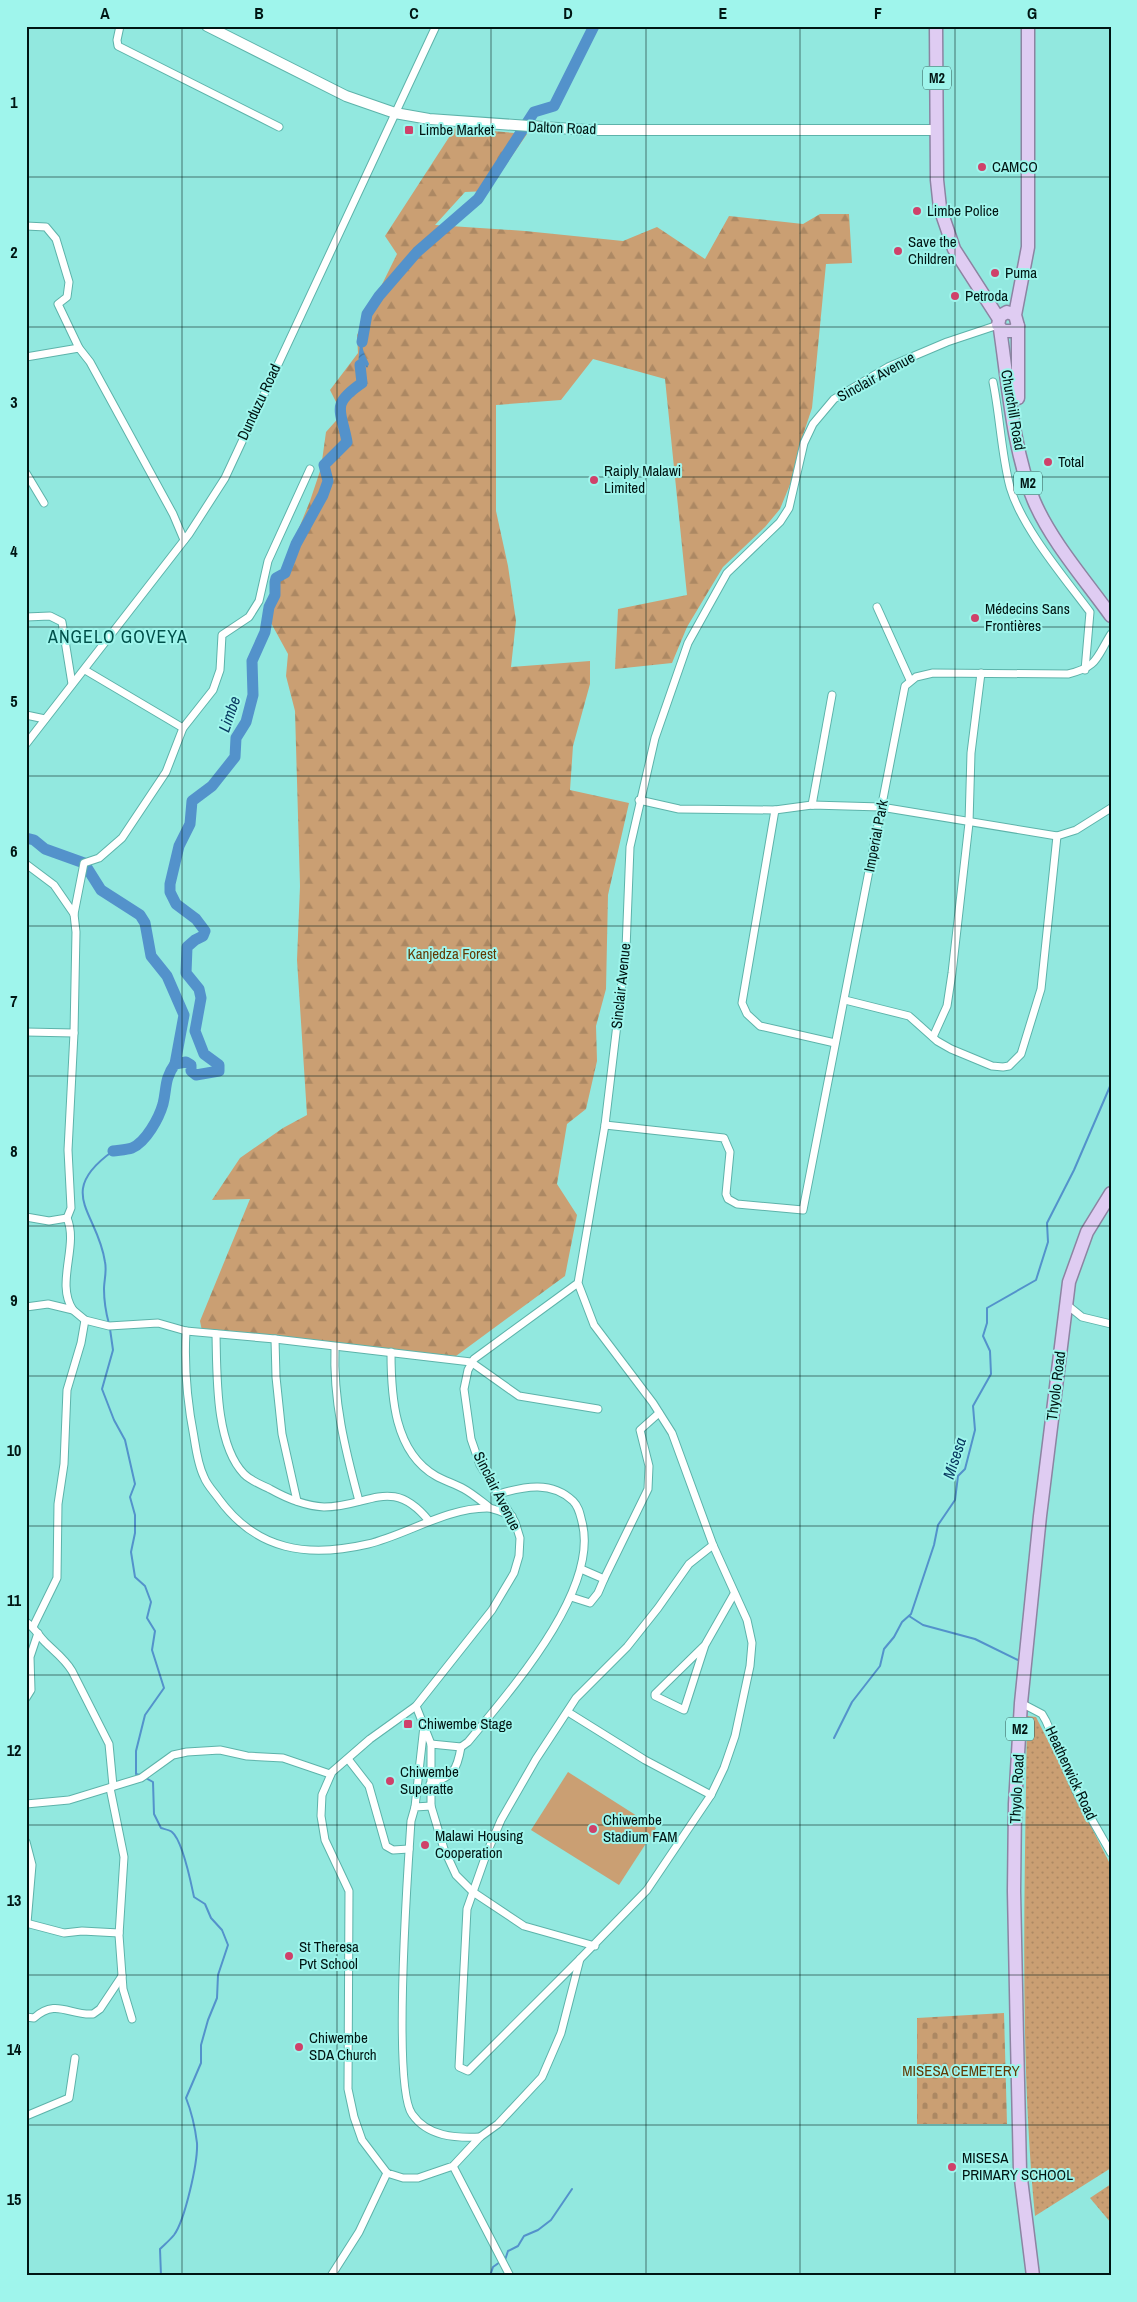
<svg xmlns="http://www.w3.org/2000/svg" width="1137" height="2302" font-family="'Archivo Narrow',sans-serif">
<defs>
<pattern id="grass-dots" width="8" height="8" patternUnits="userSpaceOnUse" patternTransform="scale(1.25)"><rect width="8" height="8" fill="#ca9f73"/><path d="M2 2h.1M6 6h.1" fill="none" stroke="#ac8863" stroke-width="1.8" stroke-linecap="round"/></pattern>
<pattern id="forest-firs" width="22" height="20" patternUnits="userSpaceOnUse" patternTransform="scale(1.25)"><rect width="22" height="20" fill="#ca9f73"/><path d="M5 1l3.5 6h-7zM16 11l3.5 6h-7z" fill="#ac8863"/></pattern>
<pattern id="cemetery-stones" width="16" height="16" patternUnits="userSpaceOnUse" patternTransform="scale(1.25)"><rect width="16" height="16" fill="#ca9f73"/><path d="M2 7V4a2 2 0 0 1 4 0v3zM10 15v-3a2 2 0 0 1 4 0v3z" fill="#ac8863"/></pattern>
<pattern id="water-waves" width="16" height="10" patternUnits="userSpaceOnUse" patternTransform="scale(1.25)"><rect width="16" height="10" fill="#5392cb"/><path d="M0 5q4-4 8 0t8 0" fill="none" stroke="#4276a4"/></pattern>
</defs>
<rect width="100%" height="100%" fill="#92e8df"/>
<!-- grass -->
<g fill="url(#grass-dots)">
<path d="M1027,1716L1036,1717L1111,1866V2168L1035,2216C1019,2049 1025,1883 1027,1716Z"/>
<path d="M1111,2184V2223L1090,2198Z"/>
</g>
<!-- forest -->
<path fill="url(#forest-firs)" d="M455,128L527,134L488,191L465,192L435,225L525,231L623,241L657,227L705,259L729,216L803,224L820,214H849L852,263L826,264L812,408L799,447L791,482L780,509L765,527L723,567L687,627L672,663L615,669L618,609L687,595L665,379L593,359L561,400L496,405V511L508,566L516,621L511,667L590,661V684L573,746L570,790L629,803L608,895L606,989L596,1026L597,1061L586,1109L567,1124L557,1184L577,1215L565,1276L456,1356L202,1331L200,1321L250,1199L212,1200L240,1158L283,1128L307,1115L297,960L300,886L295,711L286,676L288,654L265,612L310,501L321,468L326,432L342,414L330,390L358,353L357,335L397,254L385,236Z"/>
<!-- cemetery -->
<path fill="url(#cemetery-stones)" d="M1004,2013L1007,2124H917V2018Z"/>
<!-- pitch -->
<path fill="#ca9f73" d="M568,1772L656,1828L619,1885L531,1830Z"/>
<!-- water -->
<path fill="url(#water-waves)" d="M362,342C363,354 366,356 369,364L367,368L365,365H358L360,343Z"/>
<g fill="none" stroke-linecap="round" stroke-linejoin="round">
<!-- stream -->
<g stroke="#5392cb" stroke-width="2">
<path d="M109,1324C106,1313 104,1301 104,1289C104,1281 107,1271 105,1262C98,1212 54,1193 113,1151"/>
<path d="M110,1329L113,1350L102,1389L114,1420L125,1440L135,1484L130,1497L135,1515V1533L131,1552L135,1577L145,1586L151,1602L147,1618L155,1631L152,1650L164,1688L145,1715L136,1751V1774L140,1775"/>
<path d="M909,1616L923,1625L975,1639L1018,1660"/>
<path d="M834,1738L852,1702L880,1666L884,1649L894,1637L902,1622L911,1614L934,1545L938,1525L955,1500L958,1476L965,1469L975,1430L973,1406L991,1374L990,1351L983,1336L987,1323V1308L1036,1280L1048,1242L1047,1223L1074,1170L1111,1084"/>
<path d="M144,1777L153,1782L154,1814L161,1828C164,1829 170,1830 172,1832C183,1841 191,1883 194,1897L205,1904L211,1918L222,1930L228,1945L218,1975L217,1998L208,2020L201,2045V2063L186,2098C192,2113 195,2127 197,2143C198,2162 185,2220 174,2235C170,2240 164,2245 160,2249L161,2276"/>
<path d="M505,2260L508,2251L518,2246L524,2236L538,2230L551,2220L572,2189"/>
<path d="M490,2276L493,2267L500,2262"/>
</g>
<!-- river -->
<g stroke="#5392cb" stroke-width="11">
<path d="M362,342L367,314L379,296L417,252L478,199L534,112L554,106L594,26"/>
<path d="M26,838L34,840L45,849L84,863L101,890L140,915L145,923L151,956L167,976L184,1015L175,1064"/>
<path d="M113,1151C119,1150 126,1150 132,1148C146,1142 159,1118 163,1104C167,1088 164,1079 175,1064L186,1062L191,1065V1071L196,1075L219,1071V1065L204,1054L195,1031L201,998L199,989L186,973L187,947L195,940L203,936L205,931L196,919L176,904L170,892V884L179,846L190,824L192,801L212,786L235,757L236,738L246,722L253,695L252,661L265,632L269,607L275,595V582L276,578L285,573L296,544L323,495L328,481L324,465L347,442C341,409 330,405 362,383L360,365"/>
</g>
<!-- minor casing -->
<g stroke="#5db3aa" stroke-width="9">
<g id="minor">
<path d="M120,26L117,40L118,46L279,127"/>
<path d="M26,226L46,227L56,239L69,282L67,297L58,304L79,348"/>
<path d="M26,357L79,348L90,362L173,514L184,540"/>
<path d="M993,382C1000,416 1001,452 1010,487C1022,528 1064,577 1090,612L1085,670"/>
<path d="M26,473L44,503"/>
<path d="M877,607L910,680"/>
<path d="M26,617L50,616L62,622L72,684"/>
<path d="M85,670L183,728"/>
<path d="M26,715L45,719"/>
<path d="M26,744L189,534L225,478L436,26"/>
<path d="M639,800L679,809L775,810L812,805L881,807L1057,836L1076,830L1111,808"/>
<path d="M812,805L832,695"/>
<path d="M775,810L742,1003L747,1014L760,1026L835,1043"/>
<path d="M26,864L54,885L74,914L76,932L74,1033L68,1150L71,1208L67,1218C79,1246 55,1283 73,1310"/>
<path d="M74,914L84,863L99,858L122,838L166,772L183,728L213,690L220,670L222,635L249,617L259,601L268,561L310,469"/>
<path d="M845,1000L909,1016L937,1041L951,1049L992,1066L1003,1067L1009,1066L1021,1054L1041,989L1057,836"/>
<path d="M26,1032L74,1033"/>
<path d="M933,1037L947,1006L952,973L969,823L971,753L981,673"/>
<path d="M605,1125L724,1138L730,1152L726,1194L728,1199L737,1204L803,1210L905,686L916,677L933,673L1068,674C1098,667 1096,658 1111,634"/>
<path d="M26,1217L49,1221L67,1218"/>
<path d="M578,1283L594,1325L653,1403L672,1433L713,1545L747,1620L752,1643L750,1666L735,1736L724,1768L711,1795L647,1890L580,1959L561,2033L542,2077L498,2124L480,2137L453,2166L418,2178H403L387,2173L362,2140L354,2117L348,2089L349,1891L325,1840L321,1816L322,1795L332,1772L370,1739L416,1706L492,1610L514,1573L519,1556L520,1538L515,1522L480,1465L471,1439L464,1389L468,1370L474,1359L578,1283L605,1125L626,949L630,847L655,738L688,643L727,573L780,522L789,508L804,443L813,424L834,399L888,367L947,342L998,325"/>
<path d="M1066,1304L1082,1317L1111,1324"/>
<path d="M26,1307L48,1304L73,1310L85,1320L109,1326L158,1323L186,1331L275,1339L471,1362L519,1396L598,1409"/>
<path d="M186,1331C184,1367 187,1401 194,1437C196,1450 198,1465 204,1477C207,1485 214,1492 219,1499C257,1551 308,1558 368,1544C406,1535 446,1508 487,1508C495,1508 505,1514 512,1516"/>
<path d="M216,1334C217,1374 215,1444 244,1474C251,1481 262,1485 270,1489C286,1498 306,1506 324,1507C369,1507 392,1475 429,1521"/>
<path d="M275,1339L276,1377L282,1434L297,1501"/>
<path d="M335,1347C333,1401 345,1449 359,1501"/>
<path d="M391,1352C391,1396 394,1452 436,1476C445,1481 455,1484 464,1489C473,1494 481,1501 489,1507"/>
<path d="M604,1579L648,1489L649,1466L640,1430L659,1413"/>
<path d="M571,1597L590,1603L598,1593L604,1579L581,1569"/>
<path d="M26,1622C35,1628 38,1635 45,1642C55,1652 65,1659 72,1671L109,1744L113,1786"/>
<path d="M33,1627L57,1578L58,1504L64,1464L67,1390L81,1343L85,1320"/>
<path d="M705,1645L684,1710L655,1696V1694L705,1645L734,1594"/>
<path d="M26,1698L31,1690L30,1657L38,1633"/>
<path d="M1021,1703L1042,1714L1046,1721L1079,1797L1111,1853"/>
<path d="M416,1706L431,1744V1806L444,1849L456,1875L473,1892L524,1926L595,1946"/>
<path d="M568,1712L645,1760L711,1795"/>
<path d="M431,1744L461,1747L468,1742C509,1692 600,1590 582,1522C580,1514 579,1507 573,1501C552,1481 525,1486 499,1494"/>
<path d="M348,1759L369,1786L386,1846L393,1850L409,1849"/>
<path d="M430,1784C453,1776 457,1771 461,1747"/>
<path d="M110,1788L124,1857L119,1935L123,1989L132,2019"/>
<path d="M26,1804L69,1800L141,1778L173,1755L187,1752L220,1750L247,1756L283,1758L330,1774"/>
<path d="M431,1806L415,1807L411,1821C408,1867 392,2086 412,2114C428,2137 455,2138 480,2137"/>
<path d="M415,1807L424,1726"/>
<path d="M26,1842L32,1865L27,1923"/>
<path d="M26,1923L64,1933L82,1931L119,1933"/>
<path d="M580,1959L468,2071L459,2067L467,1909L486,1855L501,1820L536,1759L576,1698L627,1647L658,1608L689,1564L713,1545"/>
<path d="M26,2017L34,2018C56,1998 70,2016 93,2014L100,2009L122,1976"/>
<path d="M26,2116L69,2098L75,2058"/>
<path d="M453,2166L510,2276"/>
<path d="M331,2276L359,2232L387,2173"/>
</g>
</g>
<!-- secondary casing -->
<g stroke="#5db3aa" stroke-width="12">
<path id="secondary" d="M207,26L346,96L395,113L429,119L587,130H937"/>
</g>
<!-- trunk casing -->
<g stroke="#8c84a2" stroke-width="15">
<g id="trunk">
<path d="M936,26L937,180L940,208L954,249L999,319"/>
<path d="M1015,315L1007,312L1000,316L998,325L1003,331H1013L1018,326L1015,315L1028,247V26"/>
<path d="M1018,326V398"/>
<path d="M1000,329C1008,383 1013,451 1034,501C1051,541 1086,581 1111,616"/>
<path d="M1033,2276L1020,2171L1017,2039L1014,1891L1015,1804L1021,1703L1040,1516L1069,1282L1087,1232L1111,1193"/>
</g>
</g>
<!-- minor -->
<use href="#minor" stroke="#fff" stroke-width="7"/>
<!-- secondary -->
<use href="#secondary" stroke="#fff" stroke-width="10"/>
<!-- trunk -->
<use href="#trunk" stroke="#dfccf2" stroke-width="12"/>
</g>
<!-- grid -->
<path fill="none" stroke="#001513" stroke-width="1" stroke-opacity="0.55" d="M182,26V2276M337,26V2276M491,26V2276M646,26V2276M800,26V2276M955,26V2276M26,177H1111M26,327H1111M26,477H1111M26,627H1111M26,776H1111M26,926H1111M26,1076H1111M26,1226H1111M26,1376H1111M26,1526H1111M26,1675H1111M26,1825H1111M26,1975H1111M26,2125H1111"/>
<!-- markers -->
<g fill="#cf416a" stroke="#9ff5ec" stroke-width="2">
<rect x="404" y="125" width="10" height="10" rx="2.5"/>
<circle cx="982" cy="167" r="5"/>
<circle cx="917" cy="211" r="5"/>
<circle cx="898" cy="251" r="5"/>
<circle cx="995" cy="273" r="5"/>
<circle cx="955" cy="296" r="5"/>
<circle cx="1048" cy="462" r="5"/>
<circle cx="594" cy="480" r="5"/>
<circle cx="975" cy="618" r="5"/>
<rect x="403" y="1719" width="10" height="10" rx="2.5"/>
<circle cx="390" cy="1781" r="5"/>
<circle cx="593" cy="1829" r="5"/>
<circle cx="425" cy="1845" r="5"/>
<circle cx="289" cy="1956" r="5"/>
<circle cx="299" cy="2047" r="5"/>
<circle cx="952" cy="2167" r="5"/>
</g>
<g text-anchor="middle" stroke-width="4" stroke-linejoin="round" paint-order="stroke">
<!-- shield labels -->
<g fill="#9ff5ec" stroke="#305854" stroke-width="1">
<rect x="923" y="66.5" width="28" height="23" rx="4"/>
<rect x="1014" y="471.5" width="28" height="23" rx="4"/>
<rect x="1006" y="1717.5" width="28" height="23" rx="4"/>
</g>
<g font-size="14" font-weight="bold" fill="#001513">
<text x="937" y="83">M2</text>
<text x="1028" y="488">M2</text>
<text x="1020" y="1734">M2</text>
</g>
<!-- street labels -->
<g font-size="15" fill="#001513" stroke="#9ff5ec">
<text transform="translate(562 128) rotate(2)" y="5">Dalton Road</text>
<text transform="translate(876 377) rotate(-29)" y="5">Sinclair Avenue</text>
<text transform="translate(259 402) rotate(-65)" y="5">Dunduzu Road</text>
<text transform="translate(1013 410) rotate(80)" y="5">Churchill Road</text>
<text transform="translate(876 836) rotate(-79)" y="5">Imperial Park</text>
<text transform="translate(621 986) rotate(-84)" y="5">Sinclair Avenue</text>
<text transform="translate(1056 1386) rotate(-83)" y="5">Thyolo Road</text>
<text transform="translate(497 1491) rotate(63)" y="5">Sinclair Avenue</text>
<text transform="translate(1071 1773) rotate(65)" y="5">Heatherwick Road</text>
<text transform="translate(1017 1789) rotate(-87)" y="5">Thyolo Road</text>
</g>
<!-- poi labels -->
<g font-size="15" fill="#001513" stroke="#9ff5ec" text-anchor="start">
<text x="419" y="135">Limbe Market</text>
<text x="992" y="172">CAMCO</text>
<text x="927" y="216">Limbe Police</text>
<text x="908" y="247">Save the<tspan x="908" dy="17">Children</tspan></text>
<text x="1005" y="278">Puma</text>
<text x="965" y="301">Petroda</text>
<text x="1058" y="467">Total</text>
<text x="604" y="476">Raiply Malawi<tspan x="604" dy="17">Limited</tspan></text>
<text x="985" y="614">Médecins Sans<tspan x="985" dy="17">Frontières</tspan></text>
<text x="418" y="1729">Chiwembe Stage</text>
<text x="400" y="1777">Chiwembe<tspan x="400" dy="17">Superatte</tspan></text>
<text x="603" y="1825">Chiwembe<tspan x="603" dy="17">Stadium FAM</tspan></text>
<text x="435" y="1841">Malawi Housing<tspan x="435" dy="17">Cooperation</tspan></text>
<text x="299" y="1952">St Theresa<tspan x="299" dy="17">Pvt School</tspan></text>
<text x="309" y="2043">Chiwembe<tspan x="309" dy="17">SDA Church</tspan></text>
<text x="962" y="2163">MISESA<tspan x="962" dy="17">PRIMARY SCHOOL</tspan></text>
</g>
<!-- park labels -->
<g font-size="15" fill="#613a04" stroke="#9ff5ec">
<text x="452" y="959">Kanjedza Forest</text>
<text x="961" y="2076">MISESA CEMETERY</text>
</g>
<!-- water labels -->
<g font-size="16" font-style="italic" fill="#0a3b61" stroke="#9ff5ec">
<text transform="translate(229 714) rotate(-71)" y="6">Limbe</text>
<text transform="translate(954 1458) rotate(-72)" y="6">Misesa</text>
</g>
<!-- quarter labels -->
<g font-size="18" letter-spacing="1" fill="#00504a" stroke="#9ff5ec">
<text x="118" y="643">ANGELO GOVEYA</text>
</g>
</g>
<!-- border -->
<rect width="1137" height="2302" fill="none" stroke="#9ff5ec" stroke-width="55"/>
<rect x="28" y="28" width="1082" height="2246" fill="none" stroke="#001513" stroke-width="2"/>
<g font-size="16" text-anchor="middle" font-weight="bold" fill="#001513">
<text x="105" y="19">A</text>
<text x="259" y="19">B</text>
<text x="414" y="19">C</text>
<text x="568" y="19">D</text>
<text x="723" y="19">E</text>
<text x="878" y="19">F</text>
<text x="1032" y="19">G</text>
<text x="14" y="108">1</text>
<text x="14" y="258">2</text>
<text x="14" y="408">3</text>
<text x="14" y="557">4</text>
<text x="14" y="707">5</text>
<text x="14" y="857">6</text>
<text x="14" y="1007">7</text>
<text x="14" y="1157">8</text>
<text x="14" y="1306">9</text>
<text x="14" y="1456">10</text>
<text x="14" y="1606">11</text>
<text x="14" y="1756">12</text>
<text x="14" y="1906">13</text>
<text x="14" y="2055">14</text>
<text x="14" y="2205">15</text>
</g>
</svg>
